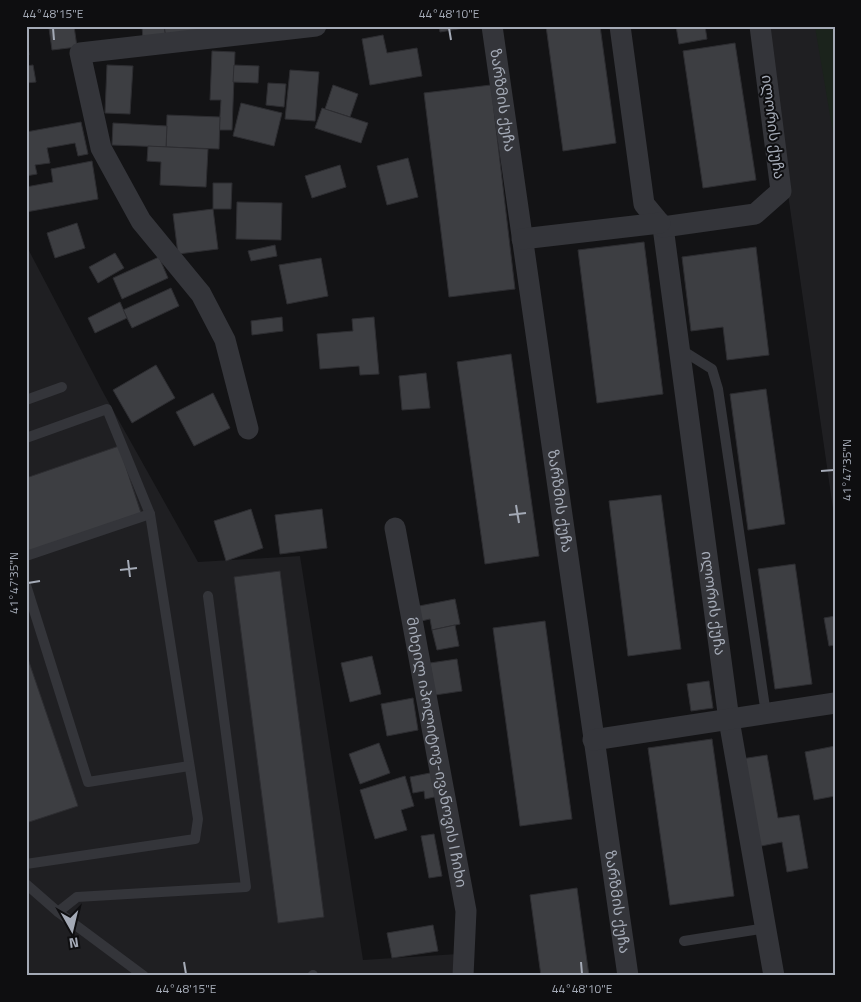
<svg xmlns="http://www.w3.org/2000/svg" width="861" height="1002" font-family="'Titillium Web','Noto Sans Georgian',sans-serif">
<rect width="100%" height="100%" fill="#131315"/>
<!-- built -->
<g fill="#1f1f22">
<path d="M764,26H835V509H833Z"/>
<path d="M26,245L104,394L198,562L300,556L363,960L458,954L457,976H26Z"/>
</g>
<!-- green -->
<path fill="#1b231c" d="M835,26V132L833,133L815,27Z"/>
<!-- building -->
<g fill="#3d3e42" stroke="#2d2d31">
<path d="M74,26L77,47L52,50L49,28Z"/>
<path d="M142,26H164L166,37L143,40Z"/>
<path d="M164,26H199L200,32L166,37Z"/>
<path d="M439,26H464V28L440,32Z"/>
<path d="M546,26H600L616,143L563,151Z"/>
<path d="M676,26H705L707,39L679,44Z"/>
<path d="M26,29L29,55H26Z"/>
<path d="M383,35L387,53L417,48L422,76L370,85L362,39Z"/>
<path d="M735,43L756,180L703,188L683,51Z"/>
<path d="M212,51L235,52L232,130H219L221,100H210Z"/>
<path d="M33,65L36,82L26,83V66Z"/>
<path d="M107,65L133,66L130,114L105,113Z"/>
<path d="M234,65L259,66L258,83L233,82Z"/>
<path d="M290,70L319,72L315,121L285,119Z"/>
<path d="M268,83L286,84L284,107L266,105Z"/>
<path d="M333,85L358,94L350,117L325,109Z"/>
<path d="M491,85L515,289L449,297L424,93Z"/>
<path d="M241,103L282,113L274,146L233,136Z"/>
<path d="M322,108L368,123L361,143L315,128Z"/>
<path d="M167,115L220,117L219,149L166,147Z"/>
<path d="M81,122L88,154L78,156L75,143L47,148L50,163L35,165L37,174L26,176V132Z"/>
<path d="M113,123L167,126L166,147L112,145Z"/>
<path d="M148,146L208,149L206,187L160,185L161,162L147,161Z"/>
<path d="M408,158L418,197L387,205L377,166Z"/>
<path d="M92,161L98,199L26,212V187L53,182L51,169Z"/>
<path d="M340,165L346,187L312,198L305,176Z"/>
<path d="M213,183H232L231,209H213Z"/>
<path d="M237,202L282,203L281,240L236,239Z"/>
<path d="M213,209L218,249L178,254L173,214Z"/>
<path d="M77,223L85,248L55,258L47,233Z"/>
<path d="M644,242L663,394L597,403L578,250Z"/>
<path d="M275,245L277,256L251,261L248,251Z"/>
<path d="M756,247L769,355L727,360L723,327L691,331L682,257Z"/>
<path d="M115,253L124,268L98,283L89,267Z"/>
<path d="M159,257L168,278L122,299L113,278Z"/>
<path d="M321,258L328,296L287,304L279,265Z"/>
<path d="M171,288L179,306L132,328L123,310Z"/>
<path d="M120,302L127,318L95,333L88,318Z"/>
<path d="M282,317L283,331L252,335L251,321Z"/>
<path d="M374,317L379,374L360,375L359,366L320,369L317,334L353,331L352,319Z"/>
<path d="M511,354L539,556L485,564L457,362Z"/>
<path d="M156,365L175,398L132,423L113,390Z"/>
<path d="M426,373L430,408L402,410L399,376Z"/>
<path d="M766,389L785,524L748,530L730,394Z"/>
<path d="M213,393L230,428L194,446L176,412Z"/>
<path d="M119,446L141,513L26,552V478Z"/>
<path d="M661,495L681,649L628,656L609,501Z"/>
<path d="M251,509L263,548L226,561L214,521Z"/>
<path d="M322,509L327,548L280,554L275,515Z"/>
<path d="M795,564L812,684L775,689L758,569Z"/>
<path d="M280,571L324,917L278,923L234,577Z"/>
<path d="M455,599L460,624L432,630L430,619L417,622L414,607Z"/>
<path d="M835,616V645L829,646L824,618Z"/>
<path d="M545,621L572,819L520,826L493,628Z"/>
<path d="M455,625L459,646L437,650L432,630Z"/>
<path d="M26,653L78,806L26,823Z"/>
<path d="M372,656L381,694L350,702L341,663Z"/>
<path d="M457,659L462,691L435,695L430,663Z"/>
<path d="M709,681L713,708L691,711L687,684Z"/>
<path d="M413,698L418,730L387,736L381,704Z"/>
<path d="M712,739L734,896L670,905L648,748Z"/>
<path d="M379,743L390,773L360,784L349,754Z"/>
<path d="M835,746V796L814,800L805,752Z"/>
<path d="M767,755L778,818L799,815L808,868L787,872L782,842L756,847L741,759Z"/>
<path d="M435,772L439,796L425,799L424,791L413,793L410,777Z"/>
<path d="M405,776L414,806L401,810L407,830L375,839L360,790Z"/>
<path d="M434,834L442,876L429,878L421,836Z"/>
<path d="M577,888L589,976H541L530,895Z"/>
<path d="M433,925L438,951L392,958L387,933Z"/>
</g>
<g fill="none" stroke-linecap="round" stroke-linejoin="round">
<!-- lane -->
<g stroke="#34353a" stroke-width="10">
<path d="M680,349L712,369L718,389L766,714"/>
<path d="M26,400L62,387"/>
<path d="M26,438L107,409L150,514L198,819L195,839L26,864"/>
<path d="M26,556L150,514"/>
<path d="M26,585L88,782L189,766"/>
<path d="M26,884L58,912L144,976"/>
<path d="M58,912L77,897L246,887L208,596"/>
<path d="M684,941L766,928"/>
<path d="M312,976L313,975"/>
</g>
<!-- street -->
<g stroke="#34353a" stroke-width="21">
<path id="s1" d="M492,26L628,976"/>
<path id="s2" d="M620,26L644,204L663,227L729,720L774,976"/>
<path d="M663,227L755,214L781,191L760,26"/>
<path d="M522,239L660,223"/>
<path d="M248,429L225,340L201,294L141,221L101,148L80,53L316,26"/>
<path id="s3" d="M395,528L466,911L463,976"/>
<path d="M593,740L835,703"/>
</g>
</g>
<!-- ticks -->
<path fill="none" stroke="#a4aab6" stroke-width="2" d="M53,28L54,40M449,28L451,40M821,471L834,470M516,505L519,523M509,515L526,513M128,560L130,577M120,570L137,568M28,583L40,581M184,962L186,974M581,962L582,974"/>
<g text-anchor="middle" stroke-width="4" stroke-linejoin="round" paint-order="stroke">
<!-- street labels -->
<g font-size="15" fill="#a4aab6" stroke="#0e0e10">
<text dy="5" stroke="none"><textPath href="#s1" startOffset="75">ზარზმის ქუჩა</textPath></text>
<text transform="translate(773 127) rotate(83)" y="5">ილორის ქუჩა</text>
<text dy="5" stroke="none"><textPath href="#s1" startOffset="480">ზარზმის ქუჩა</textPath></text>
<text dy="5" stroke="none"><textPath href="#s2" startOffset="589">ილორის ქუჩა</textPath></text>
<text dy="5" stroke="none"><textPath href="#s3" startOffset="228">მიხეილ იპოლიტოვ-ივანოვის I ჩიხი</textPath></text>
<text dy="5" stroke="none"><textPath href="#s1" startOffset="885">ზარზმის ქუჩა</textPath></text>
</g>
</g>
<!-- border -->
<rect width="861" height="1002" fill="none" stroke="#0e0e10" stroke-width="55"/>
<!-- north arrow -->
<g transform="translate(72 930) rotate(172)" stroke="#0e0e10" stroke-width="4" paint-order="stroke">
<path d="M0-4L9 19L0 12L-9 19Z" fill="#a4aab6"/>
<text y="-8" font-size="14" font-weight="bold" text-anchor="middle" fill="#a4aab6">N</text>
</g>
<rect x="28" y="28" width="806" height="946" fill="none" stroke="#a4aab6" stroke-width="2"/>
<g font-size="12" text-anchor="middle" fill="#a4aab6">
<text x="53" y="18">44°48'15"E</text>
<text x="449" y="18">44°48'10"E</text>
<text transform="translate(847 470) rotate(-90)" y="4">41°47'35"N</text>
<text transform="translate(14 583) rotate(-90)" y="4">41°47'35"N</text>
<text x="186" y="993">44°48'15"E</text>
<text x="582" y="993">44°48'10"E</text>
</g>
</svg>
